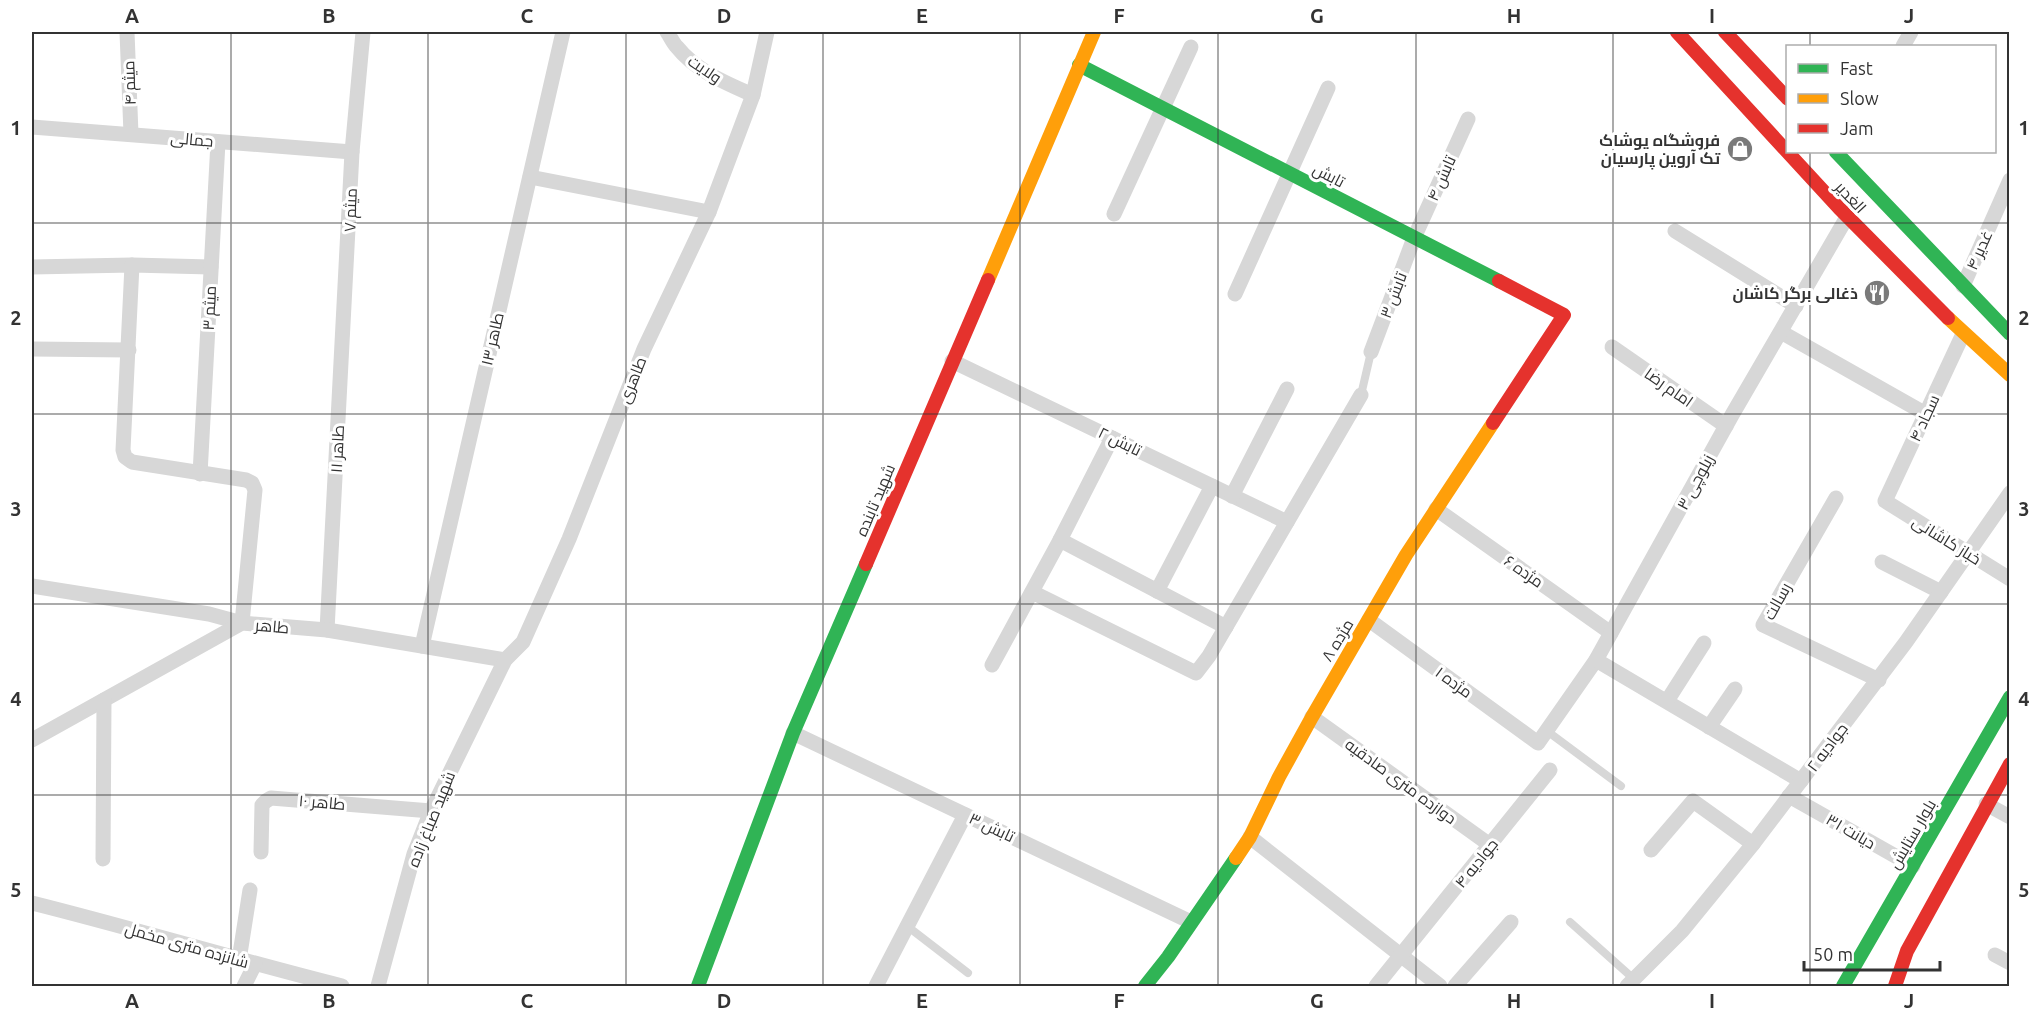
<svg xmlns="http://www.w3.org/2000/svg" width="2041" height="1018" font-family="Ubuntu,Cairo,sans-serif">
<rect width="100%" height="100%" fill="#fff"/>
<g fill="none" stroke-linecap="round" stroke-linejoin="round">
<!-- lane -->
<g stroke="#d7d7d7" stroke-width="8">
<path d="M1361,395L1371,352"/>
<path d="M1547,731L1621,786"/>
<path d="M1570,922L1635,980"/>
<path d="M907,926L968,973"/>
</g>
<!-- street -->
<g stroke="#d7d7d7" stroke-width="15">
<path d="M127,32L131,134"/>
<path d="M667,32C670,36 673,43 677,47C696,71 726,83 753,95"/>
<path d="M1903,46L1911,32"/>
<path d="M32,127L352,152"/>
<path d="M530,177L709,212"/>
<path d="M1114,214L1191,47"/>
<path d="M1675,231L1796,306"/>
<path d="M32,267L132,265L211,267"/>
<path d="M1963,286L2010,180"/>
<path d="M1235,294L1328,88"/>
<path d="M1781,332L1926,414"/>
<path d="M1963,334L1885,501L2010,579"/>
<path d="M1612,347L1726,426"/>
<path d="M32,349L129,350"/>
<path d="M1371,352L1414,238L1468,119"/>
<path d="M952,361L1287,522"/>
<path d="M200,474L218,142"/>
<path d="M1232,496L1287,389"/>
<path d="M1836,498L1763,625L1879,680"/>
<path d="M1436,509L1611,633"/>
<path d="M1060,540L1226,627"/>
<path d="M1882,562L1941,592"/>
<path d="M32,586L209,614L242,623L255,490L252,483L246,480L132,462L125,457L123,450L132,265"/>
<path d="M1157,591L1212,486"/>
<path d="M1032,592L1196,673L1209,656L1361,395"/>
<path d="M1369,620L1538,743L1596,660L1732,415L1847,217"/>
<path d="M327,630L352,152L363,32"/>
<path d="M422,646L563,32"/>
<path d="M1596,660L1801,781"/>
<path d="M992,665L1060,540L1112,438"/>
<path d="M1667,701L1704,643"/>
<path d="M1312,717L1490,845"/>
<path d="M1709,727L1735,689"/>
<path d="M793,733L1191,922"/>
<path d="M32,740L242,623L327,630L505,660"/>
<path d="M1789,796L1913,866"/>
<path d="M1986,804L2010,817"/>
<path d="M1250,837L1440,986"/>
<path d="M1651,850L1693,801L1753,844"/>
<path d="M261,852L262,805L266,801L271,798L431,811"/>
<path d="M103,859L104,700"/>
<path d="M32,903C136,929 238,960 342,986"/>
<path d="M1995,955L2010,963"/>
<path d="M239,960L250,890"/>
<path d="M244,986L255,964"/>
<path d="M378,986L414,854L431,811L505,660L523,642L569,539L644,349L709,212L753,95L767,32"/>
<path d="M876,986L965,815"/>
<path d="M1376,986L1550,770"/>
<path d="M1455,986L1511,922"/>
<path d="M1627,986L1682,931L1753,844L1906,642L2010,493"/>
</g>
<!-- fast -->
<g stroke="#30b455" stroke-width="14">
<path d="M1079,65L1499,281"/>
<path d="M1836,152L2010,334"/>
<path d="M698,986L793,733L866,564"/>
<path d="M1145,986L1168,957L1236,858"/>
<path d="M1843,986L2010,697"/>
</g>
<!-- slow -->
<g stroke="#ff9f0a" stroke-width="14">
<path d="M988,280L1094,32"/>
<path d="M1948,318L2010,375"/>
<path d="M1236,858L1250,837L1279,777L1312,717L1406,555L1493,423"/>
</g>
<!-- jam -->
<g stroke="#e5322d" stroke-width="14">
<path d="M1677,32L1839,208L1948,318"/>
<path d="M1725,32L1788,99"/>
<path d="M1493,423L1564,315L1499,281"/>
<path d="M866,564L988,280"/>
<path d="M1895,986L1907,951L2010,764"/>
</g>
</g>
<!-- grid -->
<path fill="none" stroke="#333" stroke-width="1.5" stroke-opacity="0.55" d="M231,32V986M428,32V986M626,32V986M823,32V986M1020,32V986M1218,32V986M1416,32V986M1613,32V986M1810,32V46M1810,152V986M32,223H2010M32,414H2010M32,604H2010M32,795H2010"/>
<!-- icons -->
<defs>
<g id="shop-disc" transform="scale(1.35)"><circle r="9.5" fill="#7a7a7a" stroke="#fff"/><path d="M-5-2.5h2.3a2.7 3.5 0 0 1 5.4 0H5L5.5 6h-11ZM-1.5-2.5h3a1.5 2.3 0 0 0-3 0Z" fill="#fff"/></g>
<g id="restaurant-disc" transform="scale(1.35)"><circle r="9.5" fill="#7a7a7a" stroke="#fff"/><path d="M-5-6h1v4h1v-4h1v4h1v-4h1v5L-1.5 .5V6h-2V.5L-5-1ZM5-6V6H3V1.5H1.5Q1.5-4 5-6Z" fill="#fff"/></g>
</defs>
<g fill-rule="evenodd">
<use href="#shop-disc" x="1740" y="149"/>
<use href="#restaurant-disc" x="1877" y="293"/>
</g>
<g text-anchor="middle" stroke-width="6" stroke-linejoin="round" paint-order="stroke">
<!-- street labels -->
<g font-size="16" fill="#333" stroke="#fff">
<text transform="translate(705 69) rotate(34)" y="6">ولایت</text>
<text transform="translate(129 83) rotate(-92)" y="6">میثم ۴</text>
<text transform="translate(192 139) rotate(5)" y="6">جمالی</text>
<text transform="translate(1329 175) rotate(27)" y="6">تابش</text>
<text transform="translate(1441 178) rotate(-66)" y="6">تابش ۴</text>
<text transform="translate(1851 197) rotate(47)" y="6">الغدیر</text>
<text transform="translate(350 210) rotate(-88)" y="6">میثم ۷</text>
<text transform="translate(1979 250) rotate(-66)" y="6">غدیر ۴</text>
<text transform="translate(1393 295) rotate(-69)" y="6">تابش ۳</text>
<text transform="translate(209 308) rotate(-87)" y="6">میثم ۳</text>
<text transform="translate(492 339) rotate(-77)" y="6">طاهر ۱۳</text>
<text transform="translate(632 380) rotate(-68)" y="6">طاهری</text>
<text transform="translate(1669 387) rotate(35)" y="6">امام رضا</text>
<text transform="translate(1924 418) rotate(-65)" y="6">سجاد ۴</text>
<text transform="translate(1120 441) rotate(26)" y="6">تابش ۲</text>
<text transform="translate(337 449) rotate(-87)" y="6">طاهر ۱۱</text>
<text transform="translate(1695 482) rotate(-62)" y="6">زیلوچی ۳</text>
<text transform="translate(875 500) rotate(-67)" y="6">شهید تابنده</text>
<text transform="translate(1947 540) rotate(32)" y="6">خباز کاشانی</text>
<text transform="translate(1524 571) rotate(35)" y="6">مژده ۶</text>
<text transform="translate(1777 601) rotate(-61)" y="6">رسالت</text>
<text transform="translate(272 626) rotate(5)" y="6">طاهر</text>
<text transform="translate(1337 640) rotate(-59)" y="6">مژده ۸</text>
<text transform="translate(1454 682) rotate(36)" y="6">مژده ۱</text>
<text transform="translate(1827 747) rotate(-53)" y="6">جوادیه ۲</text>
<text transform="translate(1401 781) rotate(36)" y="6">دوازده متری صادقیه</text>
<text transform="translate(322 802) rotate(5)" y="6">طاهر ۱۰</text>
<text transform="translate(431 819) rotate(-68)" y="6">شهید صباغ زاده</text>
<text transform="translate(992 827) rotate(25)" y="6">تابش ۳</text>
<text transform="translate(1851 831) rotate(30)" y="6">دیانت ۳۱</text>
<text transform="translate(1912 834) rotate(-60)" y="6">بلوار ستایش</text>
<text transform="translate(1476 863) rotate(-51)" y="6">جوادیه ۴</text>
<text transform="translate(187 945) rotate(16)" y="6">شانزده متری مخمل</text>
</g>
<!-- poi labels -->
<g font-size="16" font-weight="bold" fill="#333" stroke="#fff" text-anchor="end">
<text x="1720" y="146">فروشگاه پوشاک<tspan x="1720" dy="18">تک آروین پارسیان</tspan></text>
<text x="1858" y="299">ذغالی برگر کاشان</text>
</g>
</g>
<!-- border -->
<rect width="2041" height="1018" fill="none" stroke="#ffffff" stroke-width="66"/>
<!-- legend -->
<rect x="1786" y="45" width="210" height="108" fill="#ffffff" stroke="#adadad" stroke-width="1.5"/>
<rect x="1798" y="64" width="30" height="9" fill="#30b455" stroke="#adadad" stroke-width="1.5"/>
<text x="1840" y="75" font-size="18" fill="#333333">Fast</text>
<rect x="1798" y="94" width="30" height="9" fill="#ff9f0a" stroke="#adadad" stroke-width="1.5"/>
<text x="1840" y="105" font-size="18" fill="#333333">Slow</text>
<rect x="1798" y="124" width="30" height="9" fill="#e5322d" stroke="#adadad" stroke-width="1.5"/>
<text x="1840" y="135" font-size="18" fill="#333333">Jam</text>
<!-- scale -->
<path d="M1804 961v9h136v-9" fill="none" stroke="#333333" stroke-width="3"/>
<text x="1813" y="961" font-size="18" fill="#333333" stroke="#ffffff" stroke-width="4.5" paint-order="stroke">50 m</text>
<rect x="33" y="33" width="1975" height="952" fill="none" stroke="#333" stroke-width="2"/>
<g font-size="20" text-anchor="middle" font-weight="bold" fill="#333">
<text x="132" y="23">A</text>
<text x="329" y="23">B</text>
<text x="527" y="23">C</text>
<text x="724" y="23">D</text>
<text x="922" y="23">E</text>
<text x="1119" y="23">F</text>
<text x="1317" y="23">G</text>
<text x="1514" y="23">H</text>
<text x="1712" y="23">I</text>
<text x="1909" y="23">J</text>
<text x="16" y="135">1</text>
<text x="2024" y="135">1</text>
<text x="16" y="325">2</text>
<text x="2024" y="325">2</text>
<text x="16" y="516">3</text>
<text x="2024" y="516">3</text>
<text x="16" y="706">4</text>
<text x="2024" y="706">4</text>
<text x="16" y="897">5</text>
<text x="2024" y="897">5</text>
<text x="132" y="1008">A</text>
<text x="329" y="1008">B</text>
<text x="527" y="1008">C</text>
<text x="724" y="1008">D</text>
<text x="922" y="1008">E</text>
<text x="1119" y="1008">F</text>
<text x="1317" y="1008">G</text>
<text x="1514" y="1008">H</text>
<text x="1712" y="1008">I</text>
<text x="1909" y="1008">J</text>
</g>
</svg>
